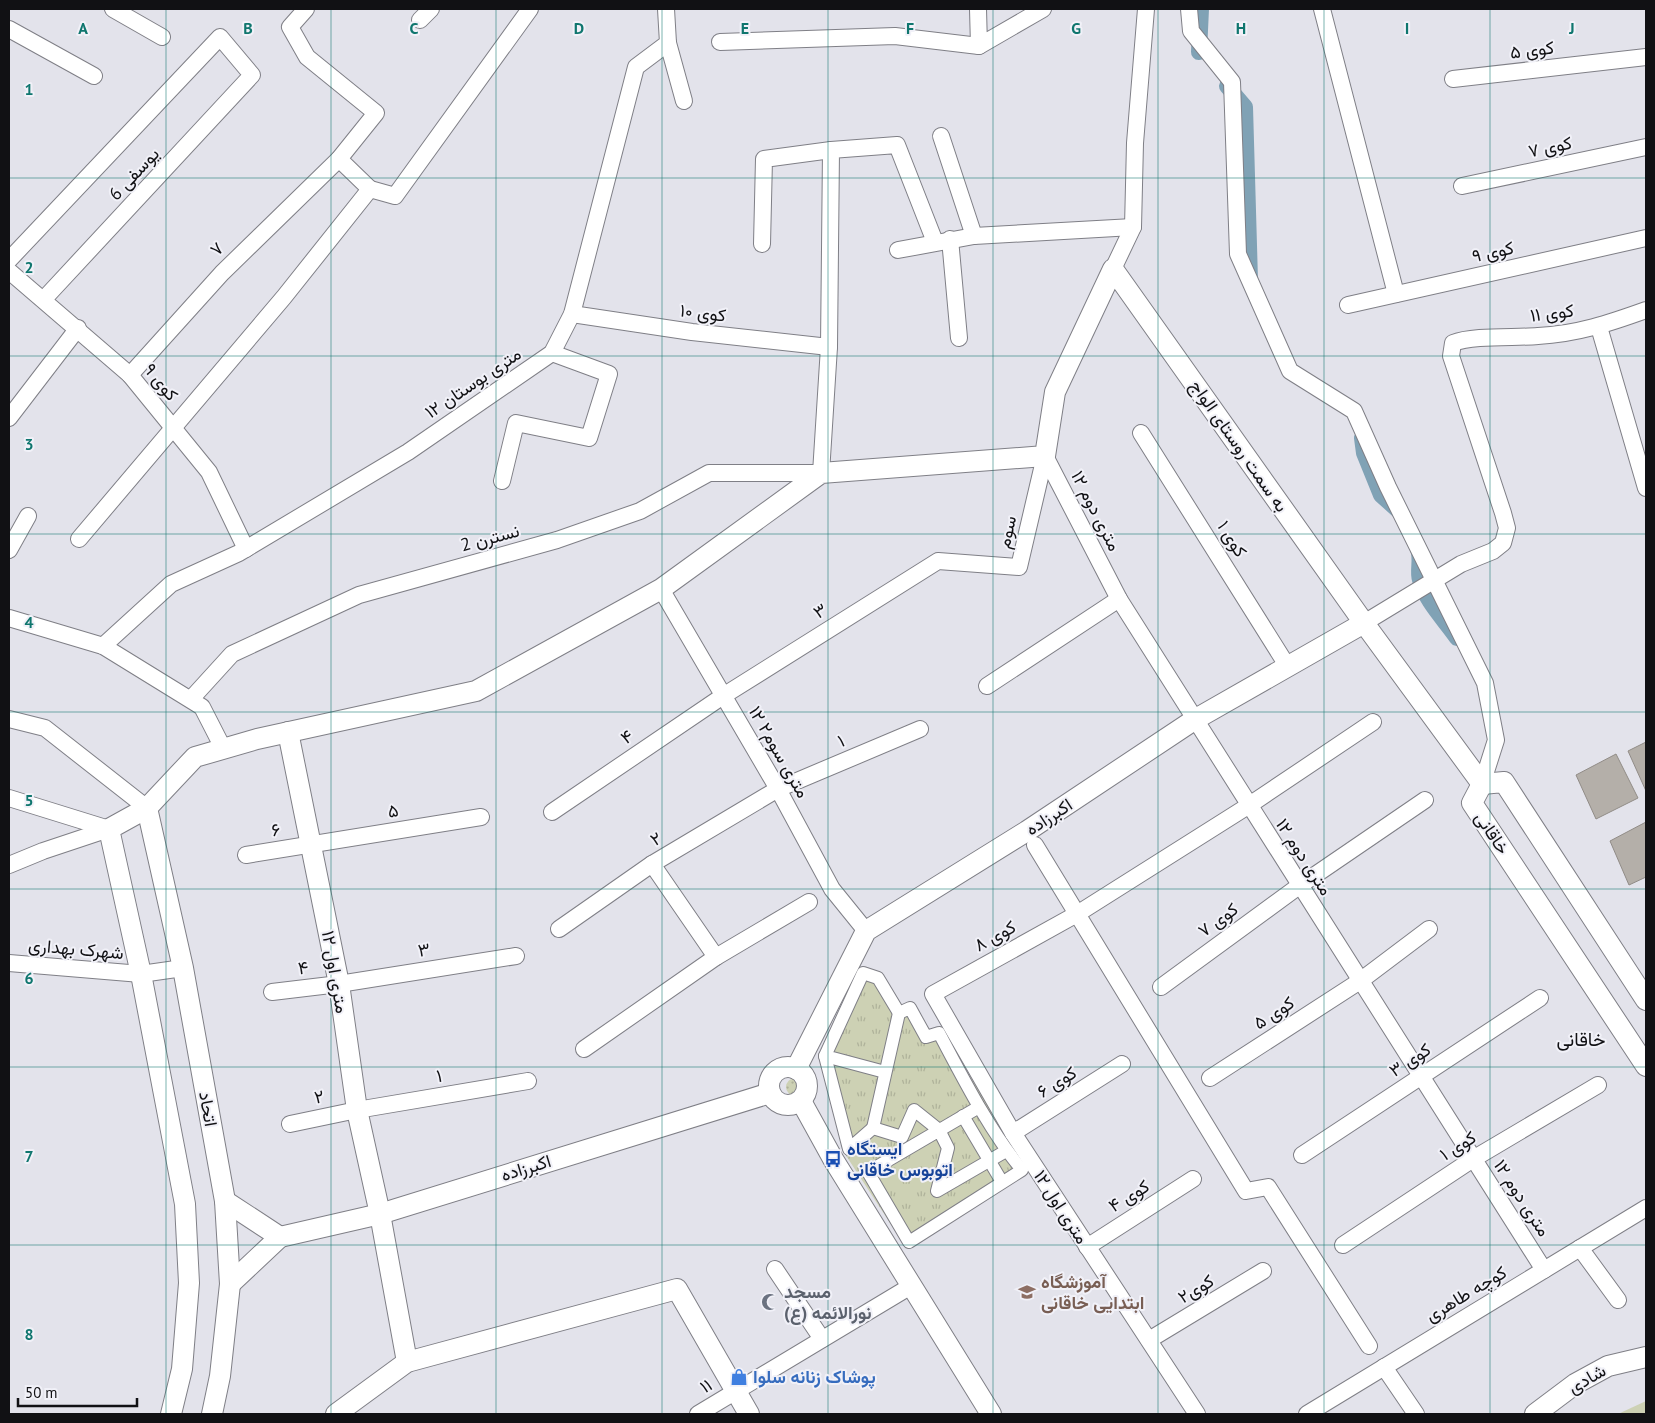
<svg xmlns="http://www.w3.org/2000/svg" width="1655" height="1423" font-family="'PT Sans',Vazirmatn,sans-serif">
<defs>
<pattern id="grass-dots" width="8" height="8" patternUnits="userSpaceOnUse" patternTransform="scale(1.25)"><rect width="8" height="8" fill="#cdd1b4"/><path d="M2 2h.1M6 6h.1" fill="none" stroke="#afb29a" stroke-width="1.8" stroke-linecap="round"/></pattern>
<pattern id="park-tufts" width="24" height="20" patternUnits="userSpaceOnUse" patternTransform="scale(1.25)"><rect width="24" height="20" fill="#cdd1b4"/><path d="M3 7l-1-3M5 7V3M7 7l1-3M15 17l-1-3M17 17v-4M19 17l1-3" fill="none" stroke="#afb29a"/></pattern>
</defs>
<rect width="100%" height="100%" fill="#e3e3eb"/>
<!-- grass -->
<circle fill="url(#grass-dots)" cx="795" cy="1087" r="9"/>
<!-- park -->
<path fill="url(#park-tufts)" d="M860,967L884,977L901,1006L929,1030L940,1028L1029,1171L907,1249L843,1151L819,1054Z"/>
<!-- pitch -->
<path fill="#cdd1b4" d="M1646,1401V1414H1618Z"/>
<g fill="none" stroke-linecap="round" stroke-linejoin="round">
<!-- canal -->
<g stroke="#80a2b5" stroke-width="16">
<path d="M1199,52L1201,9"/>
<path d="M1227,86L1245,107L1250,280"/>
<path d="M1362,438L1364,453L1381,495L1401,513"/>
<path d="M1418,549C1422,560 1417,570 1420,580C1426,602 1444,619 1457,638"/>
</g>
</g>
<!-- building -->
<g fill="#b4afa9" stroke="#918c87">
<path d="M1646,742V791L1628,751Z"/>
<path d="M1616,754L1638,798L1596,819L1576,775Z"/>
<path d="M1646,822V877L1629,885L1610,841Z"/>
</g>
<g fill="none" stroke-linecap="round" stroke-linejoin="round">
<!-- pedestrian casing -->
<g stroke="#7f7f86" stroke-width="14">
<g id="pedestrian">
<path d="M825,1056L849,1149L873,1128"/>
<path d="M885,1072L825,1056L863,973L878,978L899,1013"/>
<path d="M979,1107C942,1129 905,1150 868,1172L909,1242L1022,1170C988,1128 964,1080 939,1033L926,1037L910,1008L899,1013L873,1128L902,1137L914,1110L939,1130L948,1148L937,1191L1006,1151"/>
<path d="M963,1116L1002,1182"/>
</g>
</g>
<!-- minor casing -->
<g stroke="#7f7f86" stroke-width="18">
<g id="minor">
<path d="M113,9L162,37"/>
<path d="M978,9L979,46L1043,9"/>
<path d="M1189,9L1191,31L1232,82L1238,254L1290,371L1354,411L1388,487L1485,683L1496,740L1482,784"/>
<path d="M1322,9L1396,294"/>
<path d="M420,20L431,9"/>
<path d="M9,29L94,76"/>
<path d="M720,42L895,36L979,46"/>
<path d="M668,43L684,101"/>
<path d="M1453,79L1646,57"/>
<path d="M941,136L974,236"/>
<path d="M339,159L370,189"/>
<path d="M1462,186L1646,147"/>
<path d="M950,239L959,338"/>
<path d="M762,244L764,159L831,150"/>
<path d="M898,250L974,236L1133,227"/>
<path d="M9,260L220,37L252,75L44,299"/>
<path d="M1113,269L1133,227L1135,143L1146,9"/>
<path d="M9,271L130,375L209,472L246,549"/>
<path d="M1348,305L1646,238"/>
<path d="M572,314L692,332L829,347"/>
<path d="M1599,327L1646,488"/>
<path d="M130,375L222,273L339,159L376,113L307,57L290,27L306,9"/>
<path d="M9,418L78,328"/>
<path d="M1141,433L1288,667"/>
<path d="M1045,456L1119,599L1544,1270"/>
<path d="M502,481L516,423L589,438L609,374L552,353"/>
<path d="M79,539L284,297L370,189L395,196L530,9"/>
<path d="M9,550L28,516"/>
<path d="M661,589L778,789L832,889L866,931"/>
<path d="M9,618L103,646L202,707L223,748"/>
<path d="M1364,623L1461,564L1493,551L1503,543L1507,528L1503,513L1451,356L1453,343C1473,335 1515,338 1538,336C1577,334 1610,323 1646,310"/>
<path d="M103,646L171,584L239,553L408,452L552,353L572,314L636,67L668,43L666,9"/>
<path d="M987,686L1119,599"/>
<path d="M191,699L232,654L359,595L557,540L640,511L709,473H821L829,347L831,150L897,145L935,242"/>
<path d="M9,719L45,728L147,808"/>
<path d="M9,798L109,829"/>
<path d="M552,812L723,696L938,561L1019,567L1045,456"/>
<path d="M1035,845L1246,1191L1268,1187L1369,1346"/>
<path d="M246,855L481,817"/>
<path d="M652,864L716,957"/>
<path d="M9,865L43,851L109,829"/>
<path d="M559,929L652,864L778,789L920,729"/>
<path d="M9,963L141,974L183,968"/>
<path d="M1161,987L1299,886L1425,800"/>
<path d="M272,992L339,984L516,956"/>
<path d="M584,1049L716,957L809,902"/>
<path d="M1210,1078L1360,981L1429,929"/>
<path d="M290,1124L357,1110L528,1081"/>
<path d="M1013,1133L1122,1064"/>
<path d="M1302,1155L1540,998"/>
<path d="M1343,1245L1473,1159L1598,1085"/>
<path d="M1087,1247L1193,1179"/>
<path d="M1580,1248L1618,1300"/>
<path d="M775,1269L822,1339"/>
<path d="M1149,1340L1263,1271"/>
<path d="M1384,1367L1416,1414"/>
<path d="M698,1414L911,1286"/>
<path d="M1197,1414L1013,1133L933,994L1077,914L1248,806L1373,722"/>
<path d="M1307,1414L1646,1208"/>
</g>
</g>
<!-- tertiary casing -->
<g stroke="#7f7f86" stroke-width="22">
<g id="tertiary">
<path d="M288,732L339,984L357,1110L380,1214L407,1362"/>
<path d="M1482,784L1472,803L1646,1066"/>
<path d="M1482,784L1504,782L1646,1000"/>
<path d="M147,808L183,968L225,1201L230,1284L220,1376L212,1414"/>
<circle cx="788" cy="1086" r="19"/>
<path d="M796,1069L866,931L1027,831L1194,720L1364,623"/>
<path d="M801,1101L833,1159L991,1414"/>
<path d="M225,1201L280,1237"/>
<path d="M280,1237L380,1214L770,1093"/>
<path d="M230,1284L280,1237"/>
<path d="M171,1414L182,1369L189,1283L185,1204L141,974L109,829L147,808L195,757L257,739L476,691L661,589L821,473L1045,456L1055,392L1113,269L1364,623L1482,784"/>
<path d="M336,1414L407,1362L677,1289L749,1414"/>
<path d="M1535,1414L1575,1384L1608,1366L1646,1357"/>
</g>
</g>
<!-- pedestrian -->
<use href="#pedestrian" stroke="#fff" stroke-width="12"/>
<!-- minor -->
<use href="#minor" stroke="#fff" stroke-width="16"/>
<!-- tertiary -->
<use href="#tertiary" stroke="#fff" stroke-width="20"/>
</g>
<!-- grid -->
<path fill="none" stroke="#0f766e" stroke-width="1" stroke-opacity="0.55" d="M166,9V1414M331,9V1414M496,9V1414M662,9V1414M828,9V1414M993,9V1414M1158,9V1414M1324,9V1414M1490,9V1414M9,178H1646M9,356H1646M9,534H1646M9,712H1646M9,889H1646M9,1067H1646M9,1245H1646"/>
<!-- icons -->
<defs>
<g id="bus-bare" transform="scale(1.35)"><path d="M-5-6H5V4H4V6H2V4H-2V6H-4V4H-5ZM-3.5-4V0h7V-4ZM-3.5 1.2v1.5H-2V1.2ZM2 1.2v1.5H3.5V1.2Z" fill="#1a4fb4" stroke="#f1f1f8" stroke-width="2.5" paint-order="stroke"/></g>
<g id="school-bare" transform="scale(1.35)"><path d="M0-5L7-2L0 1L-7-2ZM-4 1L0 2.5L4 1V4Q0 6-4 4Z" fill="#8d6e63" stroke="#f1f1f8" stroke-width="2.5" paint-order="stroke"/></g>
<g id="mosque-bare" transform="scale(1.35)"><path d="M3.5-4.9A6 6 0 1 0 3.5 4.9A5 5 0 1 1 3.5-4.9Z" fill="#6b7280" stroke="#f1f1f8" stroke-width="2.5" paint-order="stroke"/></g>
<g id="shop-bare" transform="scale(1.35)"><path d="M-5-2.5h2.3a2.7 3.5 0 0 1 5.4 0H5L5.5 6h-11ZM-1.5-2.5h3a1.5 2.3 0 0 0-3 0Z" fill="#3f7fe0" stroke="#f1f1f8" stroke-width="2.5" paint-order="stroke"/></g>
</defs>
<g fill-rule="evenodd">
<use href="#bus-bare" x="833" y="1159"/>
<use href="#school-bare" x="1027" y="1292"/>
<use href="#mosque-bare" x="770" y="1302"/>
<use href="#shop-bare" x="739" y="1377"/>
</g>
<g text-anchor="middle" stroke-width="4" stroke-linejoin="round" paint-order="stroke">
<!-- street labels -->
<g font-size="18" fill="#111114" stroke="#f1f1f8">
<text transform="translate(1532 50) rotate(-7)" y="6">کوی ۵</text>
<text transform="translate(1550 147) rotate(-12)" y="6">کوی ۷</text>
<text transform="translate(134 174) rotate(-47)" y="6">یوسفی 6</text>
<text transform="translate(217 249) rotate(-44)" y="6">۷</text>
<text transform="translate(1493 252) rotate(-13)" y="6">کوی ۹</text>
<text transform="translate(703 313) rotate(7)" y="6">کوی ۱۰</text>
<text transform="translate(1552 313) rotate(-7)" y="6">کوی ۱۱</text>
<text transform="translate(161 382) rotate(51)" y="6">کوی ۹</text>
<text transform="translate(473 383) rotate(-34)" y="6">۱۲ متری بوستان</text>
<text transform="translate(1239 446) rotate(55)" y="6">به سمت روستای الواج</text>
<text transform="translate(1096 511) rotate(63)" y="6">۱۲ متری دوم</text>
<text transform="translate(1007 532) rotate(-77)" y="6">سوم</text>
<text transform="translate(490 538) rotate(-15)" y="6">نسترن 2</text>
<text transform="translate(1232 539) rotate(58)" y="6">کوی ۱</text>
<text transform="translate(820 611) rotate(-32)" y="6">۳</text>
<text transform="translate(627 737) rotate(-34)" y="6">۴</text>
<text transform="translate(841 741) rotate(-23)" y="6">۱</text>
<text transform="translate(779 752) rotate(60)" y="6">۱۲ متری سوم۲</text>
<text transform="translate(393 811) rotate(-9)" y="6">۵</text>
<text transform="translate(1049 817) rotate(-33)" y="6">اکبرزاده</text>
<text transform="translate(276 830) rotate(-9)" y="6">۶</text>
<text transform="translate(1492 833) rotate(56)" y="6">خاقانی</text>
<text transform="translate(656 839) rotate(-31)" y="6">۲</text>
<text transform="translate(1304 857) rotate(57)" y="6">۱۲ متری دوم</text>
<text transform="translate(1218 920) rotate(-36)" y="6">کوی ۷</text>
<text transform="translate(995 936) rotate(-29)" y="6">کوی ۸</text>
<text transform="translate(76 949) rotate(5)" y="6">شهرک بهداری</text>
<text transform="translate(424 950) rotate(-9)" y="6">۳</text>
<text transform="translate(303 968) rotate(-7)" y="6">۴</text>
<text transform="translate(335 972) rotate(80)" y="6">۱۲ متری اول</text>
<text transform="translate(1274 1013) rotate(-33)" y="6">کوی ۵</text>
<text transform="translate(1410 1060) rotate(-33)" y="6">کوی ۳</text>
<text transform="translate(439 1076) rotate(-9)" y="6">۱</text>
<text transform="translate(1057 1082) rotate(-32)" y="6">کوی ۶</text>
<text transform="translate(319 1097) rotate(-12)" y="6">۲</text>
<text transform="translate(208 1109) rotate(80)" y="6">اتحاد</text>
<text transform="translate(1458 1146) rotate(-32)" y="6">کوی ۱</text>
<text transform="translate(526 1168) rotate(-17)" y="6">اکبرزاده</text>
<text transform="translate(1129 1196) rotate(-32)" y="6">کوی ۴</text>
<text transform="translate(1522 1198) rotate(57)" y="6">۱۲ متری دوم</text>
<text transform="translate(1061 1207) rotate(57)" y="6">۱۲ متری اول</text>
<text transform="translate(1196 1289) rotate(-31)" y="6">کوی۲</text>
<text transform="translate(1466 1294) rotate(-31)" y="6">کوچه طاهری</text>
<text transform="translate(1587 1379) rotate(-30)" y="6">شادی</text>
<text transform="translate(706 1386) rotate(-31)" y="6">۱۱</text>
</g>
<!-- transit labels -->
<g font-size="18" font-weight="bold" fill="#164399" stroke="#f1f1f8" text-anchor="start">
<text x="847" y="1155">ایستگاه<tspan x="847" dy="21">اتوبوس خاقانی</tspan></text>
</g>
<!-- education labels -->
<g font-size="18" font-weight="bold" fill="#785e54" stroke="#f1f1f8" text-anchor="start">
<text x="1041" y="1288">آموزشگاه<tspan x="1041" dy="21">ابتدایی خاقانی</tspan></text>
</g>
<!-- worship labels -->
<g font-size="18" font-weight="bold" fill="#5b616d" stroke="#f1f1f8" text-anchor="start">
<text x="784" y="1298">مسجد<tspan x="784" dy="21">نورالائمه (ع)</tspan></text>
</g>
<!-- shop labels -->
<g font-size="18" font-weight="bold" fill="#366cbe" stroke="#f1f1f8" text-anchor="start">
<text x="753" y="1383">پوشاک زنانه سلوا</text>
</g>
<!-- neighbourhood labels -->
<g font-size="19" fill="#111114" stroke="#f1f1f8">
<text x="1581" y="1046">خاقانی</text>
</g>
</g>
<g font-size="16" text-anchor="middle" font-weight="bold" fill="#0f766e" stroke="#f1f1f8" stroke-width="4" stroke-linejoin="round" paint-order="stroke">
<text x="83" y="34">A</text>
<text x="248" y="34">B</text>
<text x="414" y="34">C</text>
<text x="579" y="34">D</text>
<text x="745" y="34">E</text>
<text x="910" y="34">F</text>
<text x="1076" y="34">G</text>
<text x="1241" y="34">H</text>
<text x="1407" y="34">I</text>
<text x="1572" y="34">J</text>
<text x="29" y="95">1</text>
<text x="29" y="273">2</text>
<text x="29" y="450">3</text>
<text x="29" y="628">4</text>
<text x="29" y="806">5</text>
<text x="29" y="984">6</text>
<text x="29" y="1162">7</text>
<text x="29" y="1340">8</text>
</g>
<!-- border -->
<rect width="1655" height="1423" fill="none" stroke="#111114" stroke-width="20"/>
<!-- scale -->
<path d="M18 1398v8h119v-8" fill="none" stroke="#111114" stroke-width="2.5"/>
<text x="25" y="1398" font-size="15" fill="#111114" stroke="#f1f1f8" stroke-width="4" paint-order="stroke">50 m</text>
</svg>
